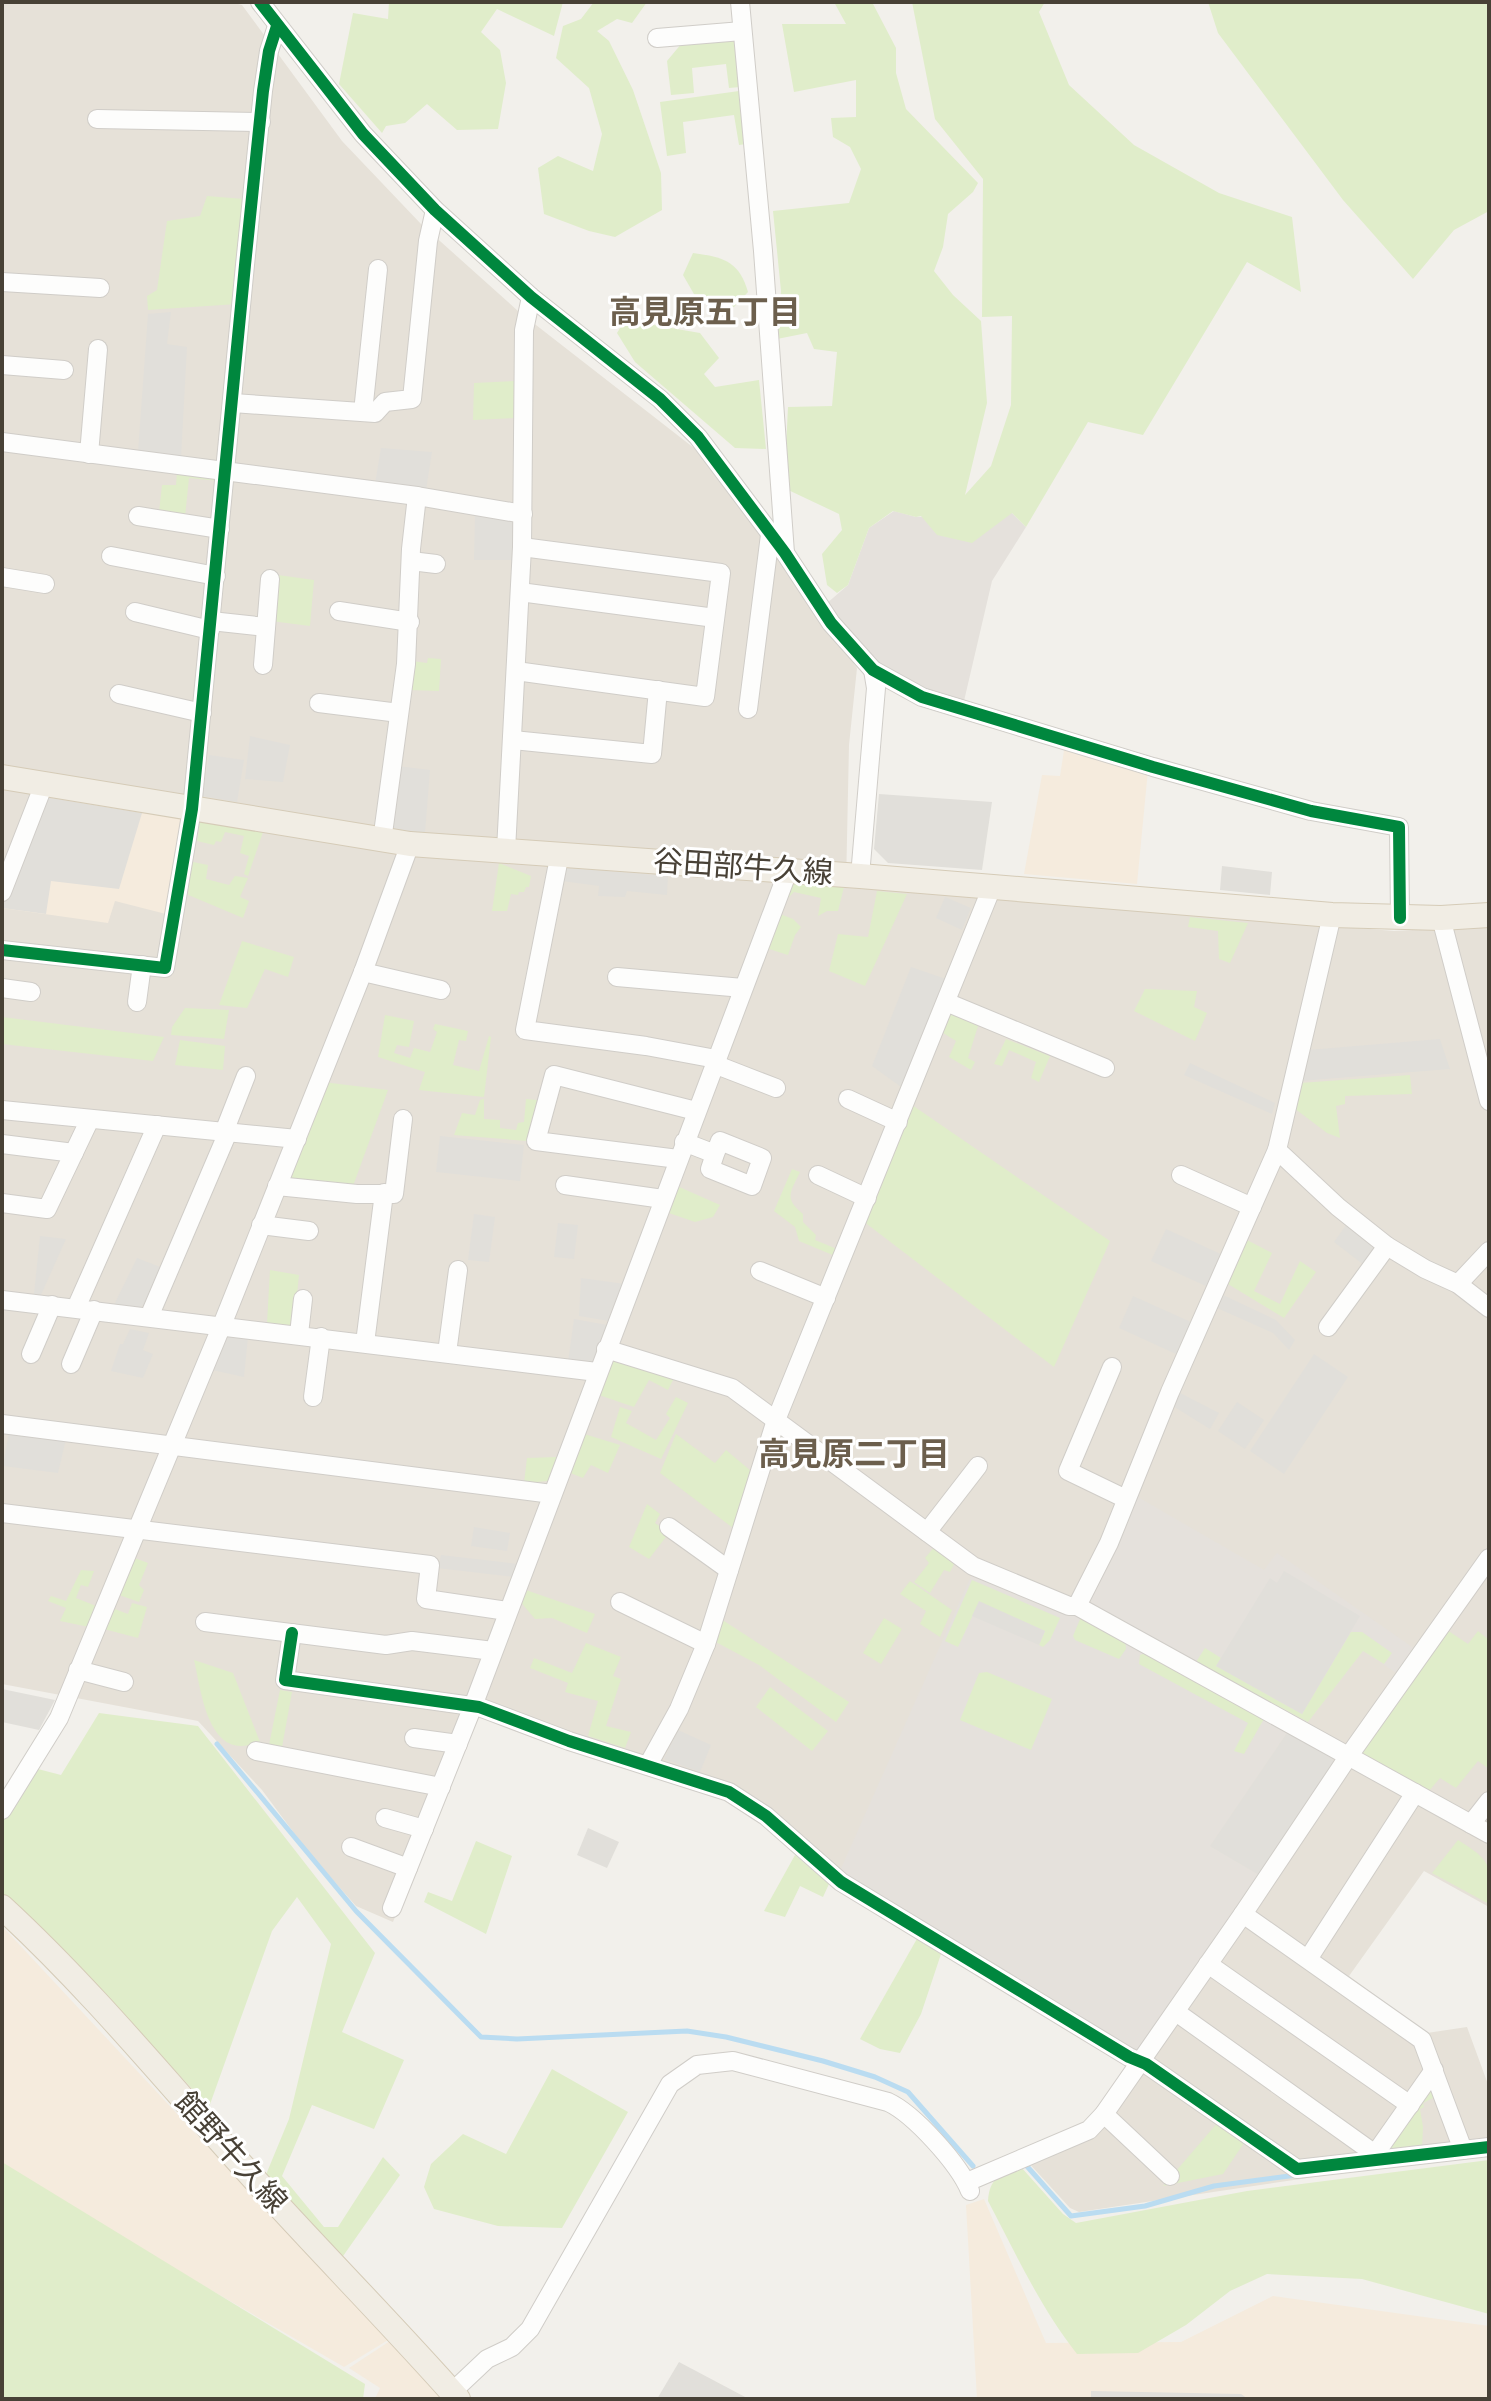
<svg xmlns="http://www.w3.org/2000/svg" width="1491" height="2401" font-family="'Alegreya Sans','Noto Sans JP',sans-serif">
<rect width="100%" height="100%" fill="#f2f0eb"/>
<!-- residential -->
<path fill="#e6e1d8" d="M2,2H230L242,5L342,141L421,224L518,311L694,448L784,564L857,668L849,745L846,886L1394,931L1489,926V1907L1424,1871L1349,1976L1427,2033L1467,2027L1489,2087V2151L1079,2212L1070,2208L1027,2161L1095,2133L1139,2068L839,1873L777,1819L485,1705L473,1717L393,1922L356,1906L309,1853L262,1790L198,1721L2,1684Z"/>
<!-- commercial -->
<g fill="#f5ebdd">
<path d="M1065,744L1148,770L1137,884L1024,874L1042,775L1060,776Z"/>
<path d="M45,797L179,818L184,823L166,914L115,901L108,923L2,908Z"/>
<path d="M2,1926L388,2340L344,2367L2,2169Z"/>
<path d="M984,2199L1046,2343L1181,2342L1273,2296L1489,2326V2399H977L966,2205Z"/>
<path d="M390,2341L444,2399H375L380,2388L349,2368Z"/>
</g>
<!-- industrial -->
<g fill="#e5e1dc">
<path d="M894,511L916,517L1012,513L1026,527L992,581L964,701L916,689L869,659L826,604L848,585L869,528Z"/>
<path d="M1136,1496L1264,1570L1277,1553L1415,1649L1398,1674L1363,1651L1308,1722L1092,1605L1090,1597Z"/>
<path d="M973,1572L1088,1620L1289,1730L1210,1846L1259,1875L1139,2052L1130,2053L839,1873Z"/>
</g>
<!-- green -->
<g fill="#e0edca">
<path d="M389,2H563L554,36L497,9L481,32L500,50L506,83L498,129L457,130L427,104L405,123L386,126L382,133L339,84L353,13L388,19Z"/>
<path d="M594,2H647L632,23L617,19L597,31L609,41L633,90L661,173L662,210L615,237L589,231L544,214L538,168L558,156L593,171L602,134L589,88L556,58L563,26L581,19Z"/>
<path d="M834,2H872L896,48V73L906,109L978,183L973,192L948,214L943,247L934,271L953,295L981,321L987,403L965,495L991,466L1011,405L1012,316L982,317L983,179L935,119L912,2H1045L1039,12L1069,85L1134,145L1219,193L1292,217L1301,292L1247,262L1143,435L1088,422L1026,527L1012,513L972,543L937,535L921,516L916,517L893,511L869,528L848,585L837,593L827,585L822,554L842,530L839,514L784,488L788,407L832,406L837,352L814,349L807,333L777,339L781,291L773,211L849,203L861,169L850,147L833,137L831,118L856,117V80L794,92L782,24H846Z"/>
<path d="M1208,2H1489V211L1454,230L1413,279L1343,200L1218,33Z"/>
<path d="M735,37L740,87L729,88L726,64L692,68L694,93L671,95L667,61L682,43Z"/>
<path d="M739,91L746,144L739,145L734,115L683,122L686,153L667,156L660,102Z"/>
<path d="M207,196L244,199L237,304L148,310L147,296L157,290L167,221L200,216Z"/>
<path d="M693,253C723,257 739,261 748,292L734,307L698,301L683,275Z"/>
<path d="M625,320L700,333L719,358L704,374L715,387L759,380L766,449L735,448L635,362L617,333Z"/>
<path d="M515,381L516,418L473,420L474,383Z"/>
<path d="M177,472L214,475L219,481L189,478L185,517L159,512L162,485H176Z"/>
<path d="M278,575L314,580L310,626L271,621Z"/>
<path d="M428,658L441,659L439,691L410,690L412,661L427,663Z"/>
<path d="M200,822L263,832L248,876L244,874L249,856L240,853L244,836L225,832L221,842L216,841L214,845L197,841Z"/>
<path d="M193,862L208,865L206,879L229,885L235,876L248,878L240,897L249,901L243,918L186,894Z"/>
<path d="M499,863L531,876L529,887H526L524,892H519L518,895L511,894L507,911H492Z"/>
<path d="M798,882L844,887L838,911H827L818,916L821,898L794,892L784,902L790,883Z"/>
<path d="M877,891L907,894L865,986L829,971L838,934L868,937Z"/>
<path d="M780,914L793,919L801,927L795,935L788,955L766,948Z"/>
<path d="M1190,917L1248,923L1230,963L1219,959L1218,931L1188,927Z"/>
<path d="M242,941L294,957L288,977L265,969L247,1008L219,1005Z"/>
<path d="M1145,989L1197,991L1194,1007L1207,1013L1195,1041L1134,1011Z"/>
<path d="M185,1008L229,1010L224,1039L171,1035L172,1027Z"/>
<path d="M947,1012L978,1026L968,1058L975,1062L971,1070L949,1057L956,1041L940,1031Z"/>
<path d="M385,1015L414,1021L409,1047L397,1045L394,1053L410,1058L414,1048L430,1052L437,1032L433,1029L435,1024L468,1031L466,1041L459,1040L453,1065L479,1071L489,1036L491,1037L484,1097L419,1090L425,1072L378,1057Z"/>
<path d="M2,1017L164,1037L153,1061L2,1044Z"/>
<path d="M1006,1039L1050,1056L1039,1082L1031,1078L1036,1062L1009,1050L1002,1066L994,1064Z"/>
<path d="M180,1040L225,1046L223,1070L175,1065Z"/>
<path d="M1410,1075L1412,1094L1345,1096V1104L1336,1106L1340,1138L1327,1133L1294,1108L1300,1083Z"/>
<path d="M323,1082L388,1090L353,1186L285,1180Z"/>
<path d="M484,1099V1119L500,1120V1128L516,1130L518,1123L524,1122L526,1099L537,1100L527,1141L454,1135L462,1113L475,1115L480,1100Z"/>
<path d="M912,1105L1110,1241L1054,1367L863,1221Z"/>
<path d="M792,1169L800,1172C790,1193 784,1198 803,1214V1222L816,1235L815,1240L837,1249L835,1256L799,1241L795,1227L774,1211Z"/>
<path d="M677,1186L720,1205L713,1217L695,1222L666,1212Z"/>
<path d="M1247,1240L1272,1253L1254,1291L1280,1304L1300,1261L1316,1272L1284,1318L1228,1284Z"/>
<path d="M270,1270L299,1275L294,1323L290,1326L267,1323Z"/>
<path d="M611,1357L674,1378L668,1390L649,1380L634,1407L596,1394Z"/>
<path d="M676,1397L688,1403L661,1459L611,1437L620,1407L632,1411L626,1423L656,1440L670,1418L666,1414Z"/>
<path d="M581,1433L620,1445L608,1473L591,1465L583,1478L568,1472Z"/>
<path d="M676,1434L715,1463L726,1450L751,1471L733,1528L660,1473Z"/>
<path d="M557,1457L548,1481L524,1483L527,1458Z"/>
<path d="M647,1504L660,1514L655,1523L669,1533L649,1559L629,1547Z"/>
<path d="M936,1545L955,1562L950,1572L944,1570L930,1593L914,1582L929,1563L925,1558Z"/>
<path d="M132,1557L148,1563L139,1585L144,1590L139,1602L119,1595Z"/>
<path d="M81,1570L94,1571L88,1587L81,1585L76,1598L96,1606L89,1627L60,1621L66,1608L48,1601L51,1596L66,1601Z"/>
<path d="M972,1580L1060,1618L1050,1640L1043,1647L1039,1645L1045,1631L979,1602L958,1647L945,1641Z"/>
<path d="M910,1581L952,1610L940,1637L920,1624L926,1611L900,1594Z"/>
<path d="M523,1589L595,1614L587,1633L552,1618L535,1619L518,1599Z"/>
<path d="M132,1603L147,1607L138,1638L104,1629L112,1608L128,1614Z"/>
<path d="M1081,1617L1125,1640L1126,1649L1119,1659L1075,1640L1073,1636Z"/>
<path d="M884,1618L902,1629L881,1664L863,1653Z"/>
<path d="M721,1619L849,1702L836,1722L759,1665L712,1640Z"/>
<path d="M1447,1630L1468,1644L1478,1631L1489,1640V1769L1478,1761L1456,1788L1440,1778L1428,1792L1357,1752Z"/>
<path d="M1351,1632H1362L1392,1653L1384,1664L1363,1651L1308,1722L1196,1662L1205,1648L1221,1658L1216,1666L1302,1714Z"/>
<path d="M586,1643L621,1657L613,1676L621,1679L606,1726L631,1732L625,1748L588,1736L598,1701L565,1692L568,1683L530,1668L534,1658L572,1673Z"/>
<path d="M1148,1652L1265,1717L1244,1754L1234,1751L1248,1723L1139,1664L1140,1655Z"/>
<path d="M194,1660L233,1673L260,1742C254,1744 247,1746 241,1746C206,1746 200,1685 194,1660Z"/>
<path d="M987,1672L1052,1699L1031,1750L960,1720L979,1673Z"/>
<path d="M770,1687L828,1731L812,1751L756,1707Z"/>
<path d="M280,1690L292,1692L282,1747L269,1745Z"/>
<path d="M99,1713L198,1726L375,1953L342,2032L404,2060L374,2129L312,2105L282,2176L324,2227H338L383,2157L400,2175L341,2259L265,2177L289,2119L331,1944L297,1897L272,1931L209,2107L59,1946L2,1895V1822L34,1768L61,1775Z"/>
<path d="M1458,1840C1491,1861 1491,1863 1489,1904L1432,1873Z"/>
<path d="M476,1841L512,1856L486,1934L424,1902L428,1892L452,1901Z"/>
<path d="M795,1855L829,1884L823,1897L800,1886L785,1917L764,1911Z"/>
<path d="M918,1937L942,1951L921,2014L900,2053L880,2049L860,2039Z"/>
<path d="M552,2069L628,2112L562,2228L498,2226L434,2209L424,2187L431,2164L463,2134L506,2154Z"/>
<path d="M1427,2090L1437,2092V2096L1423,2103L1424,2107L1420,2109L1423,2127L1422,2147L1392,2150L1389,2144Z"/>
<path d="M1219,2121L1246,2140L1223,2174L1163,2186Z"/>
<path d="M1489,2160V2314L1362,2279L1267,2274L1230,2291L1186,2325L1138,2353L1077,2354C1040,2307 1016,2254 988,2201C990,2176 1000,2176 1021,2167L1063,2214L1076,2223L1247,2191Z"/>
<path d="M2,2162L365,2384L363,2399H2Z"/>
</g>
<!-- parking -->
<g fill="#e1dfda">
<path d="M171,312L167,344L187,347L181,457L138,452L148,314Z"/>
<path d="M381,448L432,452L426,490L375,484Z"/>
<path d="M475,513L509,517L515,522L514,560H474Z"/>
<path d="M250,736L290,745L283,782L245,779Z"/>
<path d="M209,755L244,760L237,802L202,796Z"/>
<path d="M397,766L430,770L425,833L388,829Z"/>
<path d="M879,794L992,802L982,870L888,863L874,849Z"/>
<path d="M45,797L142,813L119,889L51,881L46,914L2,908Z"/>
<path d="M1222,866L1272,872L1270,895L1220,890Z"/>
<path d="M567,868L668,876L667,895L627,891L625,897L598,896L599,886L562,881Z"/>
<path d="M945,897L971,908L962,930L936,918Z"/>
<path d="M911,967L946,979L904,1089L872,1066Z"/>
<path d="M1440,1039L1450,1069L1300,1081L1308,1050Z"/>
<path d="M1190,1063L1275,1103L1272,1114L1184,1075Z"/>
<path d="M440,1136L524,1145L520,1181L436,1172Z"/>
<path d="M474,1214L495,1217L489,1262L468,1260Z"/>
<path d="M1349,1221L1376,1249L1364,1265L1334,1242Z"/>
<path d="M558,1223L578,1225L574,1259L554,1257Z"/>
<path d="M1166,1229L1223,1255L1208,1287L1151,1261Z"/>
<path d="M40,1236L66,1239L41,1295L34,1294Z"/>
<path d="M137,1258L163,1268L147,1303L139,1308L114,1305Z"/>
<path d="M581,1278L625,1284L609,1321L579,1316Z"/>
<path d="M1223,1295L1276,1320L1295,1340L1289,1350L1273,1333L1217,1308Z"/>
<path d="M1133,1296L1191,1322L1176,1354L1119,1328Z"/>
<path d="M574,1319L607,1325L594,1360L587,1364L568,1362Z"/>
<path d="M130,1329L149,1333L143,1350L153,1354L143,1378L111,1371L120,1344H123Z"/>
<path d="M226,1335L248,1337L244,1377L212,1370Z"/>
<path d="M1314,1354L1348,1377L1284,1474L1250,1451Z"/>
<path d="M1180,1393L1219,1413L1210,1429L1173,1406Z"/>
<path d="M1237,1402L1264,1420L1245,1449L1218,1431Z"/>
<path d="M9,1432L66,1439L58,1473L3,1466Z"/>
<path d="M474,1527L510,1533L507,1551L471,1546Z"/>
<path d="M441,1555L519,1564L514,1577L437,1568Z"/>
<path d="M1284,1571L1360,1616L1302,1714L1216,1666L1270,1578L1277,1583Z"/>
<path d="M979,1601L1045,1631L1039,1645L972,1616Z"/>
<path d="M2,1689L55,1700L39,1730L2,1722Z"/>
<path d="M678,1730L711,1745L700,1772L664,1759Z"/>
<path d="M1289,1730L1333,1755V1762L1259,1875L1210,1846Z"/>
<path d="M588,1828L619,1842L607,1868L577,1855Z"/>
<path d="M679,2362L747,2398V2399H657Z"/>
<path d="M1091,2391L1241,2394L1248,2399H1091Z"/>
</g>
<g fill="none" stroke-linecap="round" stroke-linejoin="round">
<!-- stream -->
<g stroke="#badcf1" stroke-width="5">
<path d="M217,1744L356,1911L481,2037L517,2039L687,2031L726,2037L823,2061L875,2077L908,2092L973,2166"/>
<path d="M1025,2164L1071,2216L1145,2206L1214,2186L1297,2175"/>
</g>
<!-- minor casing -->
<g stroke="#d0cdc8" stroke-width="20">
<g id="minor">
<path d="M260,2L363,134L435,210L531,297L660,399L698,437L785,553L831,623L873,670L922,697L1153,767L1311,811L1399,827L1400,918"/>
<path d="M740,2L763,251L785,553"/>
<path d="M657,38L742,31"/>
<path d="M97,119L261,122"/>
<path d="M2,282L100,288"/>
<path d="M2,365L64,370"/>
<path d="M233,403L375,413L385,402L412,399L428,241L435,210"/>
<path d="M363,412L378,269"/>
<path d="M2,442L417,496L523,514"/>
<path d="M89,454L98,349"/>
<path d="M138,516L220,529"/>
<path d="M111,556L216,576"/>
<path d="M411,561L436,564"/>
<path d="M2,577L45,584"/>
<path d="M520,592L715,618"/>
<path d="M339,611L410,622"/>
<path d="M135,612L210,630"/>
<path d="M211,621L266,627"/>
<path d="M263,665L270,579"/>
<path d="M516,671L705,697L721,573L522,547"/>
<path d="M119,694L202,713"/>
<path d="M319,703L399,713"/>
<path d="M748,709L770,535"/>
<path d="M513,740L652,754L658,690"/>
<path d="M382,841L406,664L411,549L417,496"/>
<path d="M506,850L522,547L524,330L531,297"/>
<path d="M560,853L525,1030L646,1046L716,1059"/>
<path d="M860,876L876,688L873,670"/>
<path d="M2,892L44,784"/>
<path d="M1441,918L1489,1101"/>
<path d="M2,950L165,968L192,809L245,265L263,91L269,51L277,26"/>
<path d="M363,972L441,990"/>
<path d="M617,977L743,988"/>
<path d="M2,988L31,992"/>
<path d="M137,1002L142,965"/>
<path d="M946,1002L1105,1068"/>
<path d="M714,1064L776,1088"/>
<path d="M848,1099L898,1122"/>
<path d="M2,1110L297,1139"/>
<path d="M224,1132L246,1076"/>
<path d="M684,1142L715,1154L710,1169L752,1186L762,1158L720,1141L715,1154"/>
<path d="M2,1144L74,1153"/>
<path d="M1277,1150L1338,1207L1387,1246L1425,1269L1458,1284L1489,1308"/>
<path d="M678,1159L536,1141L554,1075L696,1111"/>
<path d="M818,1175L867,1198"/>
<path d="M1181,1175L1252,1207"/>
<path d="M565,1185L663,1199"/>
<path d="M277,1186L357,1194H394L403,1119"/>
<path d="M2,1203L47,1209L90,1119"/>
<path d="M261,1225L309,1231"/>
<path d="M760,1271L826,1298"/>
<path d="M1458,1284L1489,1251"/>
<path d="M2,1300L597,1372"/>
<path d="M76,1308L157,1125"/>
<path d="M149,1317L228,1132"/>
<path d="M1328,1327L1387,1246"/>
<path d="M299,1334L303,1299"/>
<path d="M365,1343L384,1193"/>
<path d="M606,1349L732,1388L973,1566L1069,1606H1077L1489,1834"/>
<path d="M447,1353L458,1270"/>
<path d="M31,1354L52,1305"/>
<path d="M71,1364L94,1310"/>
<path d="M1112,1367L1068,1471L1126,1499"/>
<path d="M313,1397L321,1337"/>
<path d="M2,1424L552,1494"/>
<path d="M2,1513L430,1565L426,1599L507,1611"/>
<path d="M669,1527L729,1570"/>
<path d="M927,1532L978,1466"/>
<path d="M620,1602L706,1644"/>
<path d="M1077,1606L1109,1543L1170,1392L1277,1150L1332,915"/>
<path d="M205,1622L386,1645L412,1641L493,1651"/>
<path d="M292,1633L285,1680L479,1707L569,1741L729,1792L766,1816L841,1882L1129,2057L1146,2064L1297,2169L1489,2147"/>
<path d="M78,1670L124,1682"/>
<path d="M414,1738L458,1744"/>
<path d="M256,1751L441,1787"/>
<path d="M648,1765L679,1709L706,1644L776,1420L992,887"/>
<path d="M2,1810L59,1718L222,1325L363,972L410,844"/>
<path d="M385,1818L424,1829"/>
<path d="M1471,1824L1489,1801"/>
<path d="M351,1847L408,1868"/>
<path d="M392,1908L473,1706L788,871"/>
<path d="M1243,1914L1422,2040L1463,2150"/>
<path d="M1308,1959L1415,1793"/>
<path d="M1208,1964L1410,2105"/>
<path d="M1176,2012L1375,2154"/>
<path d="M1104,2114L1170,2176"/>
<path d="M1375,2160V2154L1434,2070"/>
<path d="M967,2182L1089,2130L1104,2114L1243,1914L1348,1757L1489,1558"/>
<path d="M452,2392L487,2359L512,2347L530,2329L670,2084L697,2065L733,2061L888,2102C914,2114 959,2164 970,2191"/>
</g>
</g>
<!-- major casing -->
<g stroke="#d5cbb7" stroke-width="26">
<g id="major">
<path d="M2,777L410,844L860,876L1332,915L1441,918L1489,915"/>
<path d="M2,1907C90,1988 166,2081 247,2171C316,2248 389,2321 458,2399"/>
</g>
</g>
<!-- minor -->
<use href="#minor" stroke="#fdfdfc" stroke-width="18"/>
<!-- major -->
<use href="#major" stroke="#f1ede4" stroke-width="24"/>
<!-- cycleway casing -->
<g stroke="#fff" stroke-width="17">
<g id="cycleway">
<path d="M260,2L363,134L435,210L531,297L660,399L698,437L785,553L831,623L873,670L922,697L1153,767L1311,811L1399,827L1400,918"/>
<path d="M2,950L165,968L192,809L245,265L263,91L269,51L277,26"/>
<path d="M292,1633L285,1680L479,1707L569,1741L729,1792L766,1816L841,1882L1129,2057L1146,2064L1297,2169L1489,2147"/>
</g>
</g>
<!-- cycleway -->
<use href="#cycleway" stroke="#00873e" stroke-width="12"/>
</g>
<g text-anchor="middle" stroke-width="6" stroke-linejoin="round" paint-order="stroke">
<!-- street labels -->
<g font-size="30" fill="#484136" stroke="#fff">
<text transform="translate(743 867) rotate(4)" y="10">谷田部牛久線</text>
<text transform="translate(231 2152) rotate(48)" y="10">館野牛久線</text>
</g>
<!-- neighbourhood labels -->
<g font-size="32" font-weight="bold" fill="#6c5f4d" stroke="#fff">
<text x="705" y="323">高見原五丁目</text>
<text x="854" y="1465">高見原二丁目</text>
</g>
</g>
<!-- border -->
<rect width="1491" height="2401" fill="none" stroke="#484136" stroke-width="8"/>
</svg>
